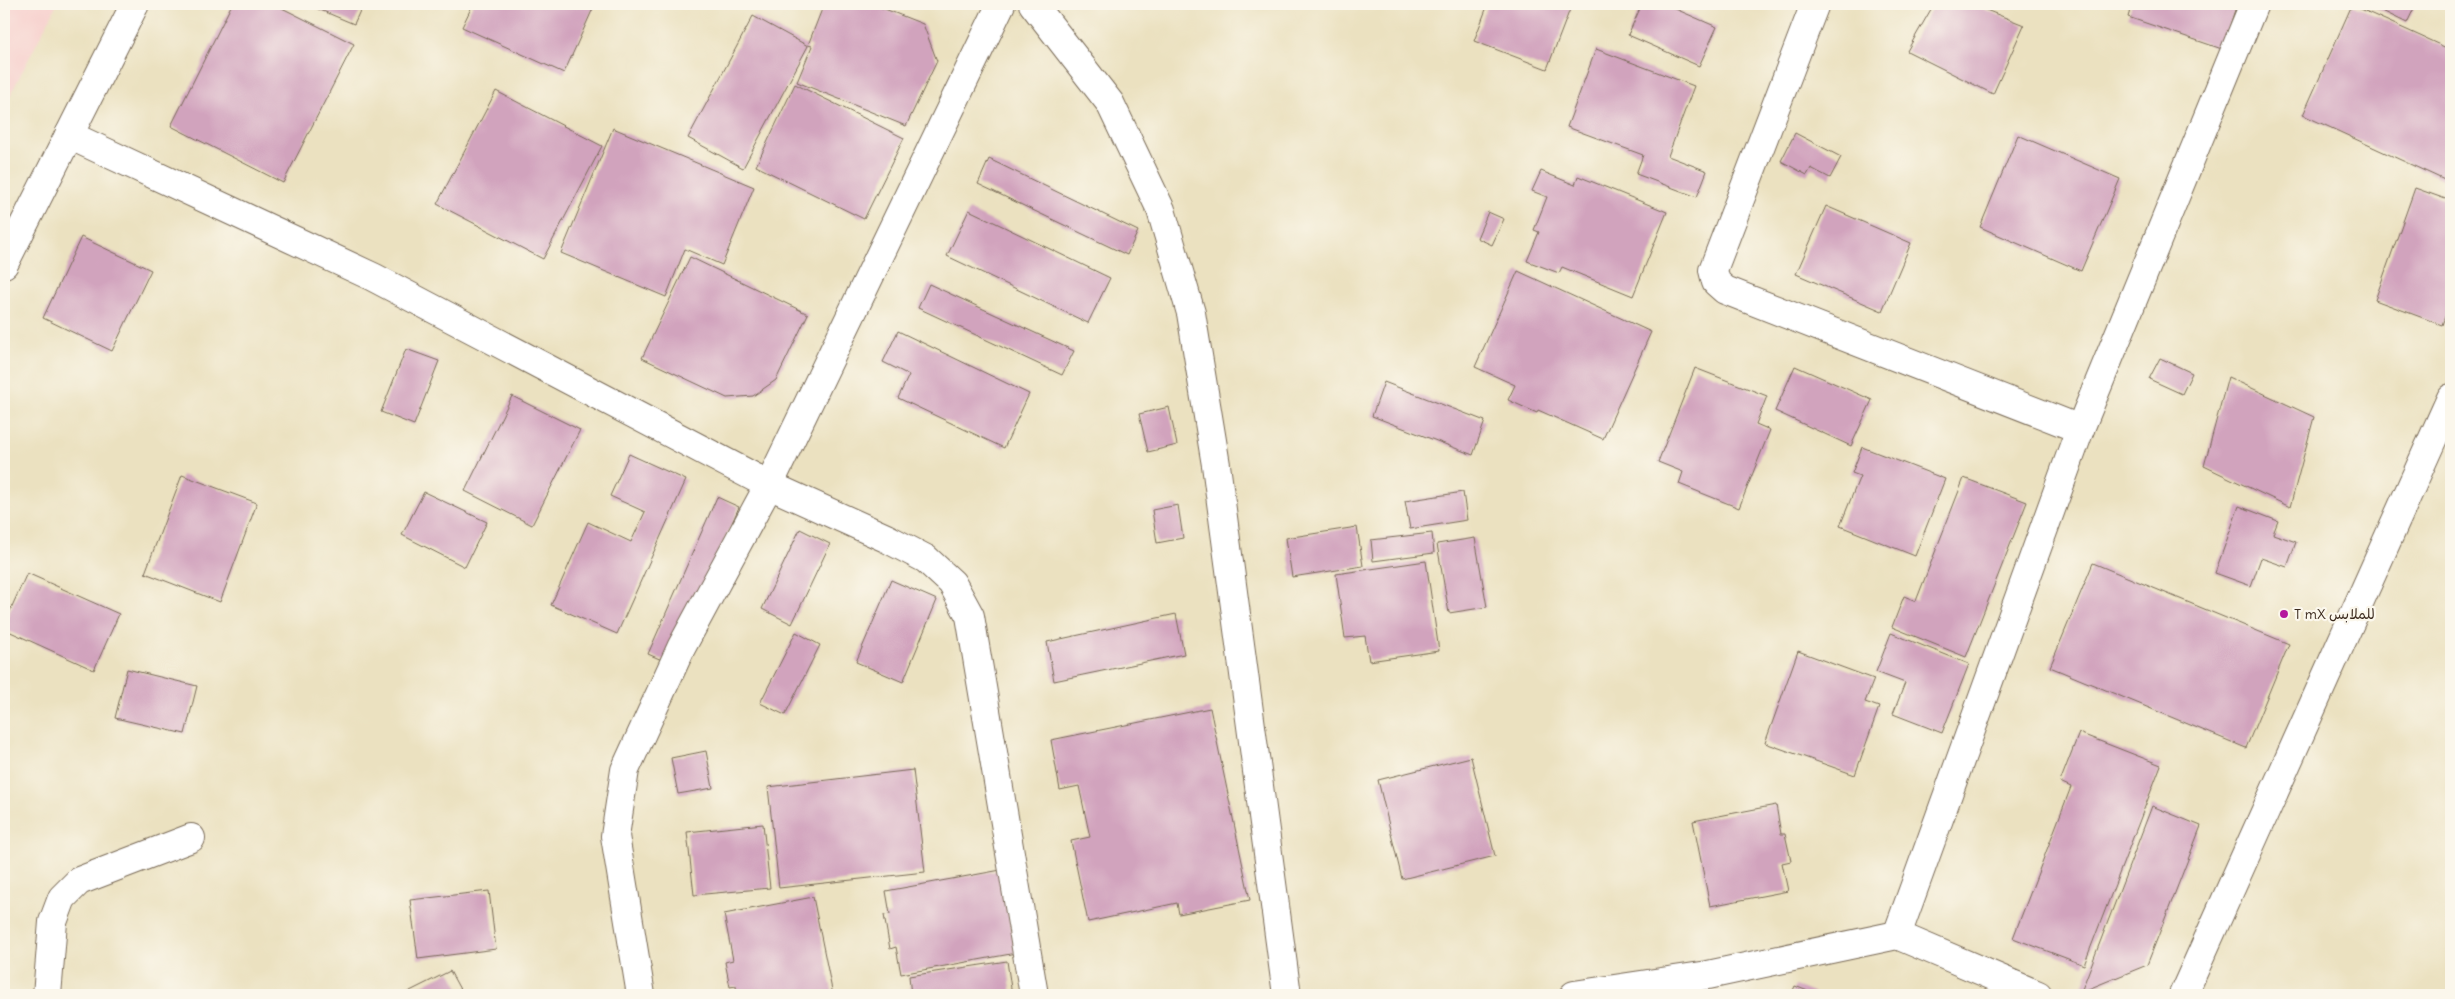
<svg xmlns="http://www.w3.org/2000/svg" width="2455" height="999" font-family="Delius,'Playpen Sans Arabic',sans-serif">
<rect width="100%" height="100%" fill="#fbf7ec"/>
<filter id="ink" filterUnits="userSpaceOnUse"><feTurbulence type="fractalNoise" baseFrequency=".02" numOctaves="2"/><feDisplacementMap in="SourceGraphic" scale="10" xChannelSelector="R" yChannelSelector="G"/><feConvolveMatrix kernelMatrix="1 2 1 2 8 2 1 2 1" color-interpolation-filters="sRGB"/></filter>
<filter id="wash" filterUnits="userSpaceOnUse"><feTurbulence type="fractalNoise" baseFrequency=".0096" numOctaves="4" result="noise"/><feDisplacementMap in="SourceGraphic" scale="20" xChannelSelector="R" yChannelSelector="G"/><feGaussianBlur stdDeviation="1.12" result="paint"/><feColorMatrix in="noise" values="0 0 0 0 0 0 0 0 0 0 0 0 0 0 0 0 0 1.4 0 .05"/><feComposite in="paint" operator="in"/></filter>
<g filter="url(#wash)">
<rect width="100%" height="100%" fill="#ebe1c0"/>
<!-- built -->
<path fill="#f7d0cd" d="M4,4H57L4,107Z"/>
<g id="blocks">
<!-- building -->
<g fill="#d1a3bd">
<path d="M232,4H274L354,44L283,183L171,126Z"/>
<path d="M306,4H363L354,24Z"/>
<path d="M473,4H595L564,73L462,27Z"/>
<path d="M824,4H872L923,24L937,61L906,126L797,82L812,46L808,45Z"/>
<path d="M1488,4H1572L1547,69L1474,41Z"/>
<path d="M1642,4H1664L1717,27L1699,66L1628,35Z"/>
<path d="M1934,4H1971L2024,25L1993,94L1907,51Z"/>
<path d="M2132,4H2237L2222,49L2128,17Z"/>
<path d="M2368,4H2416L2407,23Z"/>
<path d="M2352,5L2451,50V183L2303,115Z"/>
<path d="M753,16L808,46L743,168L688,138Z"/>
<path d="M1596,49L1694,86L1668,156L1707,171L1697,197L1636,174L1643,155L1567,127Z"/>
<path d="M795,84L904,138L864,219L756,166Z"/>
<path d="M496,91L602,146L543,259L437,204Z"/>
<path d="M613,128L754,187L722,265L685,249L666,297L561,253Z"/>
<path d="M1795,133L1841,157L1830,178L1811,168L1807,175L1781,161Z"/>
<path d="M2018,135L2120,179L2081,271L1980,227Z"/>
<path d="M989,159L1138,231L1127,255L978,184Z"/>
<path d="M1541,171L1575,185L1578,176L1667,212L1633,296L1562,267L1559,273L1527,261L1539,232L1534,230L1547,197L1532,191Z"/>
<path d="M2415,188L2451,201V300L2442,325L2375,300Z"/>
<path d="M1826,206L1911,243L1882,311L1796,274Z"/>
<path d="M969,210L1110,278L1088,323L947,256Z"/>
<path d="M1488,212L1504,219L1492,245L1477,238Z"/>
<path d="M81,237L151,270L112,351L43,318Z"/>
<path d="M690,257L808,314L776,380L753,396L727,398L642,358Z"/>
<path d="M1518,271L1651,332L1603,439L1538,410L1537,413L1508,400L1515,385L1475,367Z"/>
<path d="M929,284L1074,351L1062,375L918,308Z"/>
<path d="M898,331L1029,394L1004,448L898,398L909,375L883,362Z"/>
<path d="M406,349L439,361L414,425L381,412Z"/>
<path d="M2160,358L2192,373L2182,394L2149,379Z"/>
<path d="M1795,366L1872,400L1851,446L1775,411Z"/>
<path d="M1695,368L1767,396L1756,424L1770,430L1739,508L1679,484L1683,472L1658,462Z"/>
<path d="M2228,377L2314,417L2290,507L2204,466Z"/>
<path d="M1384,382L1485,421L1473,455L1372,416Z"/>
<path d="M512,396L580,430L532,525L465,491Z"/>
<path d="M1169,407L1177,445L1148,452L1139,414Z"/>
<path d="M1862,447L1945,479L1915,556L1840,526L1860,476L1852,473Z"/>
<path d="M629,454L686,480L617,634L551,605L588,522L631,542L645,512L610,496Z"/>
<path d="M182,475L257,503L220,602L145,573Z"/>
<path d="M1964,478L2027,502L1966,657L1892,627L1904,596L1916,601Z"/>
<path d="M424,492L487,522L465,567L402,535Z"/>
<path d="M1463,492L1467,520L1410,529L1405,501Z"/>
<path d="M717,497L739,507L671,664L648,654Z"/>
<path d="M1178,505L1183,538L1157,543L1152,510Z"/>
<path d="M2239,506L2278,521L2273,534L2296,542L2287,567L2261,558L2251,586L2215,573Z"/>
<path d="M1357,527L1363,566L1292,577L1286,538Z"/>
<path d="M800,529L830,544L792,624L762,609Z"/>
<path d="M1432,533L1434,553L1373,561L1371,540Z"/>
<path d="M1475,538L1487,607L1449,613L1437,544Z"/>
<path d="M1426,561L1439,651L1369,661L1365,636L1345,638L1336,574Z"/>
<path d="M2093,563L2289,644L2246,748L2050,667Z"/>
<path d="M27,573L119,614L94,670L4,629V624Z"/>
<path d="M891,580L937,600L903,682L856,662Z"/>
<path d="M1176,614L1184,654L1054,681L1047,642Z"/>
<path d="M796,632L820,645L785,715L760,703Z"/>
<path d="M1891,633L1969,664L1942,733L1893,714L1905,683L1876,672Z"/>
<path d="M1798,651L1874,679L1865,702L1879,707L1855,775L1765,743Z"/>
<path d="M127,669L197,686L185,734L115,718Z"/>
<path d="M1210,708L1250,900L1179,914L1177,903L1088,922L1071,841L1090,837L1079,786L1060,790L1051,740Z"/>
<path d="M2079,733L2161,765L2084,965L2013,938L2071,787L2060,782Z"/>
<path d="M706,751L713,788L678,794L671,758Z"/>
<path d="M1471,757L1495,856L1402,879L1378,780Z"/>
<path d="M913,770L925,872L779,888L768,787Z"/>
<path d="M1776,805L1781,834H1785L1791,861L1782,863L1788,891L1710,906L1693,821Z"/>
<path d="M2152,806L2201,826L2147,965L2081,992Z"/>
<path d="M763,824L770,888L694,895L687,832Z"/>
<path d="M1001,870L1016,953L901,974L896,947L890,949L884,915L890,914L886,891Z"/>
<path d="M489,891L496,949L418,959L410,900Z"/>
<path d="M813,897L833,995H737L736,986L730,987L725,962L733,960L724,914Z"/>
<path d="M1007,961L1012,995H911L909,976Z"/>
<path d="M450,971L463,995H402Z"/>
<path d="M1795,986L1818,995H1791Z"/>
</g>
</g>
</g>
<g filter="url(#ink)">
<use href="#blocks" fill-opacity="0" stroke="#796a57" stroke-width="1"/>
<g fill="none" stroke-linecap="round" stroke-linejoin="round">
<!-- minor casing -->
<g stroke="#796a57" stroke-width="30">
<g id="minor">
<path d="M1033,4L1110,103L1161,210L1191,313L1216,465L1287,995"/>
<path d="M1815,4L1713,270L1716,282L1725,290L2080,429"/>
<path d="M69,135L373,277L769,485L886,538L926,559L952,583L970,616L1034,995"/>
<path d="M4,264L135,4"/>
<path d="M1897,935L2080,429L2254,4"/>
<path d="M47,995L53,922L62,898L79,881L191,838"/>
<path d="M641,995L615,836L625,770L681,648L769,485L1001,4"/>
<path d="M1574,995L1708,975L1897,935L2038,995"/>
<path d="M2183,995L2451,398"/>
</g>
</g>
<!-- minor -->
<use href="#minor" stroke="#fff" stroke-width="28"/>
</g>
</g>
<!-- markers -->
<circle fill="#b5179e" stroke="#fbf7ec" stroke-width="2" cx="2284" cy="614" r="5"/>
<g text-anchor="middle" stroke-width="4.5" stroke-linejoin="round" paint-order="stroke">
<!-- poi labels -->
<g font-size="14" fill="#3b2a1e" stroke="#fbf7ec" text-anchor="start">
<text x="2294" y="619">T mX للملابس</text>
</g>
</g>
<!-- margin -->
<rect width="2455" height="999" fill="none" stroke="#fbf7ec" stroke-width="20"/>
</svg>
